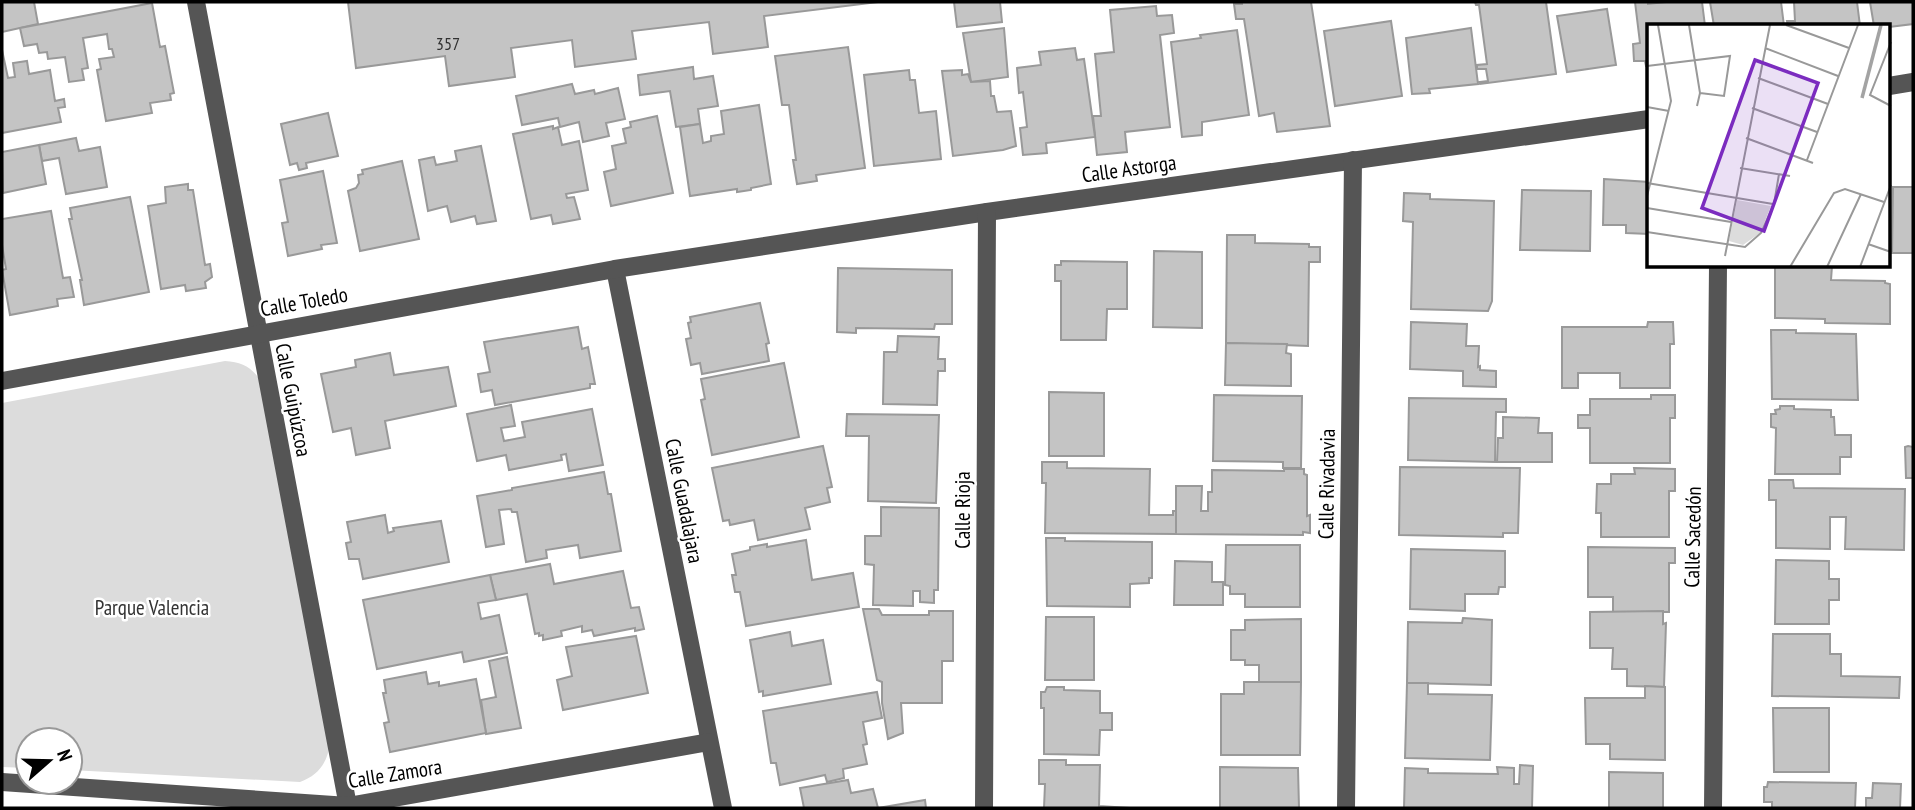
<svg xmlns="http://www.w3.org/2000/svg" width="1915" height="810" font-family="'PT Sans Narrow',sans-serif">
<rect width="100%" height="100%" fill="#fff"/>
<!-- green -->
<path fill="#dcdcdc" d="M225,361C243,362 253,368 262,383L330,742C328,762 319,775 300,782L70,770V740H28V768L2,767V403Z"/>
<!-- building -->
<g fill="#c4c4c4" stroke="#999" stroke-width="2">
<path d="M2,2H34L38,24L2,32Z"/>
<path d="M348,2H878L764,16L768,47L713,54L709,22L632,31L636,59L575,67L572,40L511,48L515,77L449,86L445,56L356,68Z"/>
<path d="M954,2H1000L1002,22L957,27Z"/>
<path d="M1242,2H1311L1330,126L1277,132L1274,113L1259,116L1244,19H1236L1234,4H1242Z"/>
<path d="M1475,2H1546L1556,74L1480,84L1479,82L1488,81L1486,69H1477V65L1487,64L1479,5H1476Z"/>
<path d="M1635,2H1648V4L1666,2H1702L1705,26H1649V66H1646L1645,61H1634L1633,44L1640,43Z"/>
<path d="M1710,2H1781L1784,26H1714Z"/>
<path d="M1794,2H1857L1860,26H1788L1787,21H1795Z"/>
<path d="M1870,2H1913V24L1889,27L1874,26Z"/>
<path d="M152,3L160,47L165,46L174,93L170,94L171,100L150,103L152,113L106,121L97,70L101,69L99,59L114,57L112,49H109L107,34L83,38L88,68L82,69L84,80L69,82L65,57L48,59L47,52L39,53L37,44L24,46L20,28Z"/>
<path d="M1156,6L1157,16L1172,15L1174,33L1160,35L1170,127L1125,132L1127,152L1097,155L1093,116H1101L1095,54L1114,52L1110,10Z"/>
<path d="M1607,9L1616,65L1567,72L1557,16Z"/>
<path d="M1391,21L1402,96L1335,106L1324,31Z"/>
<path d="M1004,28L1008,77L971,82L963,33Z"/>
<path d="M1471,28L1478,84L1429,89L1430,93L1412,94L1406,38Z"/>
<path d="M1237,30L1249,115L1202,122V135L1182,137L1171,42L1201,38L1200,35Z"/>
<path d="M848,47L865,168L816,175L817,181L797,184L793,160H796L789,105H782L775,56Z"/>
<path d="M1075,48L1077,60L1084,59L1095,137L1046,143L1047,153L1023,155L1020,128L1027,127L1023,92L1019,93L1017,68L1041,65L1039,52Z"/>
<path d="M2,50L8,78L15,77L13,63L27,61L29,74L50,70L55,101L64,99L65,107L58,108L61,122L2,133Z"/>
<path d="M693,67L694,79L713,76L718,106L698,109L700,124L676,127L670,91L640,95L638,75Z"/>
<path d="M909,70L910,80H915L919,113L936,111L941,159L874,166L864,75Z"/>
<path d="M962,70V75L968,74L971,82L990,81L991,96H994L997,112L1011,111L1016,146L1003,150L953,156L942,71Z"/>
<path d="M572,84L575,94L594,90L595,94L618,88L625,119L606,123L609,136L583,142L579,122L560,127L558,118L522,125L516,96Z"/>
<path d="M759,105L771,184L751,188V190L737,192V189L690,196L680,127L700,124L703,143L711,141V136L724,134L721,111Z"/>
<path d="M328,113L338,156L306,163L307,168L299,170L297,163L290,165L281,124Z"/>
<path d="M657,116L673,193L611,206L604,172L616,169L612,146L626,143L623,129L631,127L630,122Z"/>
<path d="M553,126V129L558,127L562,145L579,141L588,190L566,194L567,198L574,197L580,219L553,224L551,215L531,219L513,134Z"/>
<path d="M76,138L79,151L100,147L107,187L66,194L59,158L42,161L39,145Z"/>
<path d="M39,145L46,184L3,193L2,152Z"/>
<path d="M481,146L496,221L477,224L475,216L451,222L447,206L428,211L419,160L434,157L436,165L457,161L455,151Z"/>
<path d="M402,161L419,239L360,251L348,191L356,188L359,183L358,175L363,174L362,170Z"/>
<path d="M323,171L337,243L321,245L322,249L288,256L282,223L288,222L280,180Z"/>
<path d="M1604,179L1649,182V234L1626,233V225H1603Z"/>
<path d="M188,184V190H193L205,265L210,264L212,277L205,282L206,288L186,291L185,285L161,289L148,206L166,203L165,187Z"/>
<path d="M1893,187H1913V253H1892Z"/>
<path d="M1522,190L1591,191L1590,251L1520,250Z"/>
<path d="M1404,193L1430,194V199L1494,201L1492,301L1488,311L1411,309L1413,222L1403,221Z"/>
<path d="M130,197L149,292L84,305L80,280H82L69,219H72L70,208Z"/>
<path d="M51,211L63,278L70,277L74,297L57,299L58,306L10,315L2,270L6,269L2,245V219Z"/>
<path d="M1227,235H1255V243L1309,244V247H1320V262H1309L1308,346L1226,343Z"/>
<path d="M1154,251L1202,252V328L1153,327Z"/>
<path d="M1061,261L1127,262V309H1107L1106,340H1061V281H1055V265H1061Z"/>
<path d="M1775,266H1832L1831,280L1885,281V283L1890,284V324L1825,323V319L1775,318Z"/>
<path d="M838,268L952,270V324H935L934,329L856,328V333L837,332Z"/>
<path d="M760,303L769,343L766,344L769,361L702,374L700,363L691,365L686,339L691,338L688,323L691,322L690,317Z"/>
<path d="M1411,322L1467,324L1466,346H1479L1478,367L1480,366V370L1496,371V387L1463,386V371L1410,369Z"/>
<path d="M1648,322H1673L1674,344H1670V388H1620V373H1578V388H1562V327H1647Z"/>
<path d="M578,327L582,349L588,347L595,384H590V388L495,405L492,390L481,392L478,374L490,372L484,342Z"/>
<path d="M1771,330H1796V333L1856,334L1858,400L1772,399Z"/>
<path d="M898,336L939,337L938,359H945V371H938L937,405L883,404L884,352H897Z"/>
<path d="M1226,343L1287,344L1286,353L1291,354V386L1225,385Z"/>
<path d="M390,353L394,375L448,367L456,406L385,421L390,448L356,455L351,428L333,432L321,374L356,367L355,360Z"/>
<path d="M784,363L799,437L712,455L701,400L705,399L701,379Z"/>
<path d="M1049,392L1104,393V456H1049Z"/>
<path d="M1214,395L1302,396L1301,468H1283V462L1213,461Z"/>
<path d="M1651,395H1675V418H1670V463H1590V428H1578V415H1590V399H1651Z"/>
<path d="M1409,398L1506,399V412H1496L1495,462L1408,460Z"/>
<path d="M511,405L515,426L501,428L504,441L525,437L522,422L592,409L603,465L569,471L566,454L561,455L562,460L509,470L506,455L477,461L467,414Z"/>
<path d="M1780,406H1794V409L1831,410V417H1834L1835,435H1851V457H1840V474H1775L1776,428L1771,427V414H1776L1775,410L1780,409Z"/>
<path d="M847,414L939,415L936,503L868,501L869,436H846Z"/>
<path d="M1503,417L1539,418L1538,433H1552V462H1497L1498,438H1503Z"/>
<path d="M823,446L832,487L827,488L830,502L805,508L810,529L758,540L754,520L730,525L729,520L723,521L712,468Z"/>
<path d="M1908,446L1913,447V478H1906L1905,447Z"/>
<path d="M1042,462H1067V468L1150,469L1149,515H1173V511H1176V534L1045,533L1046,483H1042Z"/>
<path d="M1400,467L1520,468L1518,533H1503V537L1399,535Z"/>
<path d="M1634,468L1675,469V491H1669V537H1601V513H1596L1597,484H1611V474H1635Z"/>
<path d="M1284,469H1304V474L1307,475V516L1310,515V533L1303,532V535L1176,534V486H1202L1201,511H1208V492H1212V470L1284,471Z"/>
<path d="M604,472L608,494H611L621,551L580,558L578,545L546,550L547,558L526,562L517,512H512L511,509L499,510L504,544L486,547L477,496L512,490V488Z"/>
<path d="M1769,480H1793L1794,488L1905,489L1904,550L1845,549L1846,517H1830V549L1776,548V500H1769Z"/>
<path d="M881,507L939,508L938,590H934V603L920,602V591H913V606L873,605L874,565L865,564V536H881Z"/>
<path d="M385,515L388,533L394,531L393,528L441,521L449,562L363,579L359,559H349L346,543L351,542L347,522Z"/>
<path d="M1046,538H1065V541L1152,542V578H1149V583L1130,584V607L1047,606Z"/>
<path d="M806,540L812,580L853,573L859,607L746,626L740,592H735L732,575H736L732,554L750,550V547L767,544V547Z"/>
<path d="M1226,545H1300V607H1245V594H1230V586L1225,585Z"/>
<path d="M1588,547L1675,548V563H1669V612H1613V597H1588Z"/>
<path d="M1411,549L1505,551V587H1499L1498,594H1465V611L1410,609Z"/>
<path d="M1776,560L1829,561V579H1839V600H1829V624H1775Z"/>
<path d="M1175,561L1212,562V582H1223V605H1174Z"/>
<path d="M550,564L554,584L623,571L631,608L639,607L644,629L635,631V628L594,636L592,630L582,632V626L561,631L562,636L543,640V635L539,636V633L535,634L527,594L496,600L490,575Z"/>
<path d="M490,575L496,600L478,603L481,619L499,615L507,653L464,662L462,652L377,669L363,600Z"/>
<path d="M863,609H879L882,615H929V611H953V661H942V703H901L903,733L888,739L882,703V682L877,680Z"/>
<path d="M1663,611V624L1666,623L1664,687L1627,686V669H1612L1613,648H1590V612Z"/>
<path d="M1046,617H1094V680H1045Z"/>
<path d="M1463,618L1492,620L1491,685L1407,683L1408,622L1462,623Z"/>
<path d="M1301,619V682L1259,683V665H1245V660H1231V630H1245V620Z"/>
<path d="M790,632L792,646L823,640L831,684L763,696V691L759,692L750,640Z"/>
<path d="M1773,634H1830V654H1841V676L1900,677L1899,698L1772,696Z"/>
<path d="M636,636L648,693L563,710L557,680L572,676L566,647Z"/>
<path d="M507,657L521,728L486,734L481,700L496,697L489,661Z"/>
<path d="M426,672L428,684L439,682V686L476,679L486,733L390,752L384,723L389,722L383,693H386L384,680Z"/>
<path d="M1244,682H1301L1300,755H1221V694H1244Z"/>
<path d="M1407,683H1428V694L1492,695L1490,760L1405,758Z"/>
<path d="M1645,686L1665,687V760L1610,759V744H1586L1585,698H1645Z"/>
<path d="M1047,687H1064V690L1100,691V713H1112V730H1100L1099,755L1044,754V708H1041V692H1045Z"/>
<path d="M877,692L882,718L863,722L867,744L863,745L867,764L843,769L844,778L827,782L825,775L780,785L776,763H771L763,711Z"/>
<path d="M1773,708H1829V772H1774Z"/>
<path d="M1039,760H1066V765H1100L1099,806L1130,808H1044L1045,784H1039Z"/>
<path d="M1520,765L1533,766L1532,808H1404L1405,768L1428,769V773L1498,774L1497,767L1514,768V784H1519Z"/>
<path d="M1220,767L1298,768L1299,808H1220Z"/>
<path d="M1609,772L1663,773V808H1609Z"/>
<path d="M848,780L851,793L873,789L878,808L925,800L926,808H804L800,788Z"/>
<path d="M1768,782L1856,783L1855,808H1772V802H1764V787H1767Z"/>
<path d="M1873,783L1901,784L1900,808H1866V798H1872Z"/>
</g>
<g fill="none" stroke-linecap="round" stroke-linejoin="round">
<!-- minor -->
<g stroke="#555" stroke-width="18">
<path d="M196,2L348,806"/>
<path d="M1889,86L1913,82"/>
<path d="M615,269L723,808"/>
<path d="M2,381L615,269L987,212L1649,119"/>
<path d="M2,782L348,806L709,742"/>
<path d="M984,808L987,212"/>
<path d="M1346,808L1353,160"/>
<path d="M1713,808L1718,266"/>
</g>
</g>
<g text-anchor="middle" stroke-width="5" stroke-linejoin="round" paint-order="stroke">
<!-- number labels -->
<g font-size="18" fill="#313131">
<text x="448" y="50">357</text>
</g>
<!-- street labels -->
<g font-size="21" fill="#000" stroke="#fff">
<text transform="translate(1129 169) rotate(-8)" y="7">Calle Astorga</text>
<text transform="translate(304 302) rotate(-10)" y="7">Calle Toledo</text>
<text transform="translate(293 400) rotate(79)" y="7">Calle Guipúzcoa</text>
<text transform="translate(1327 484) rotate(-89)" y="7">Calle Rivadavia</text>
<text transform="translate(684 501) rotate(79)" y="7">Calle Guadalajara</text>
<text transform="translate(963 510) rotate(-90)" y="7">Calle Rioja</text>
<text transform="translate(1693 537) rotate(-89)" y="7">Calle Sacedón</text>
<text transform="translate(395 774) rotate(-9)" y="7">Calle Zamora</text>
</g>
<!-- park labels -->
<g font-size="21" fill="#333" stroke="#fff">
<text x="152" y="615">Parque Valencia</text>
</g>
</g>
<!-- overview -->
<g transform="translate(1647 24)">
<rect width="243" height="243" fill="#fff"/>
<path d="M90,176L124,182L113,209L96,221L82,217Z" fill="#dcdcdc"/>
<path fill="none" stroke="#a3a3a3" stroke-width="3.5" d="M215,74L234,1"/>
<path fill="none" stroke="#999" stroke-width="2" d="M42,1L53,69L50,82M139,1L202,24M244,18L223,71L244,82M118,24L191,52M0,42L83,32L77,72L53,69M111,54L181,80M0,83L22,87M105,84L170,108M99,114L166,139M160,136L211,1M93,144L143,152M0,159L126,180M0,172L24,77L11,1M0,184L84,198M0,208L98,223L114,209L127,180L132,150M221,220L244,228M78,232L123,1M143,243L187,169L198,165L237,178M180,243L214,170M213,243L244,161"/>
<path fill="#7b2cbf" fill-opacity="0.15" stroke="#7b2cbf" stroke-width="3.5" d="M108,36L171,59L117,207L55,184Z"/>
<rect width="243" height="243" fill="none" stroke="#000" stroke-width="3.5"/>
</g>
<!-- border -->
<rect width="1915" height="810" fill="none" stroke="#000000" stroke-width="7"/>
<!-- north arrow -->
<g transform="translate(49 761) rotate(70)"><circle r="33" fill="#ffffff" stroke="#999999" stroke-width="2"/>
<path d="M0-5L12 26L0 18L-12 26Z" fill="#000000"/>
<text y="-10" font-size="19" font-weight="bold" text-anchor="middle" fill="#000000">N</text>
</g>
</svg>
